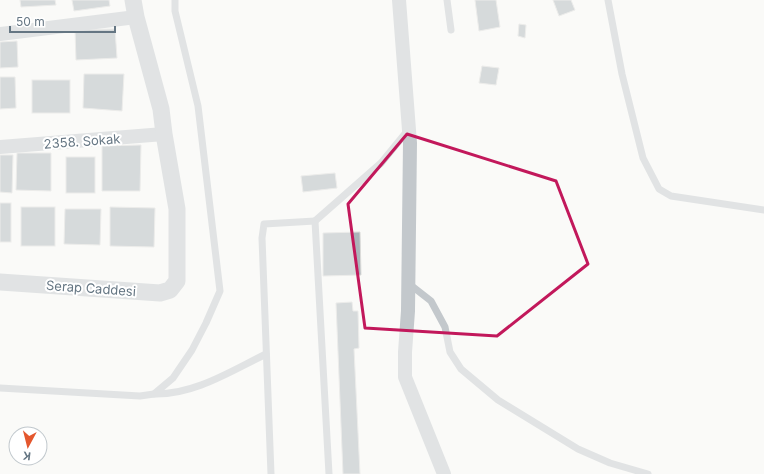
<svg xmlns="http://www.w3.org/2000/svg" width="764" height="474" font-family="Inter,sans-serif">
<rect width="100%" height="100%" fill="#fafaf8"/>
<!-- building -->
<g fill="#aab3b9" stroke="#dcdcda">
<path d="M20,0H55L56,5L21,7Z"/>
<path d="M72,0H109L110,6L74,11Z"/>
<path d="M475,0H496L500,27L479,31Z"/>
<path d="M553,0H571L575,10L559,16Z"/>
<path d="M519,24L526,25L525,38L518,36Z"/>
<path d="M115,29L117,58L76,60L75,30Z"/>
<path d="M17,41L18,67L0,68V42Z"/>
<path d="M482,66L499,68L496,85L479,83Z"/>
<path d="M84,74H124L122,111L83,108Z"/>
<path d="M0,77H15L16,108L0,109Z"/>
<rect x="32" y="80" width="38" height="33"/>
<path d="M141,145L140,191H102V146Z"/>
<path d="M17,153H51V191L16,190Z"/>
<path d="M0,155H13L12,193L0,192Z"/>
<rect x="66" y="157" width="29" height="36"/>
<path d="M335,173L337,188L303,192L301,176Z"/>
<rect x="0" y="203" width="11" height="39"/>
<rect x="21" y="207" width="34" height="39"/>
<path d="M110,207L155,208L154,247L110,246Z"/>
<path d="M65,209H101L100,245L64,244Z"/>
<path d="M360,232L361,275L323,276V233Z"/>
<path d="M352,302L353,311H358L359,348L354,349L360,474H343L336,303Z"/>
</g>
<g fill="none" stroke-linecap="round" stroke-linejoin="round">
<!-- service -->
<g stroke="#c3c8cc" stroke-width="7">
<path d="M447,0L451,30"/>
<path d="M608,0L622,74L643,158L659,189L671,196L764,210"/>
<path d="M408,283L431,301L445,327L450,352L461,369L498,400L578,449L610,463L648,474"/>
<path d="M0,388L140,396L154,394L173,378L192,350L206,323L220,291L198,106L175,11V0"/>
<path d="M154,394C194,395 231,371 266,354"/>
<path d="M271,474L262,238L264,224L315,221"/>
<path d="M329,474L315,221L381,163L408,130"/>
</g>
<!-- minor -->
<g stroke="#c3c8cc" stroke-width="14">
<path d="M399,0L410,143L408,311L405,352V377L444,474"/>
<path d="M0,34L136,17"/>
<path d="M0,147L164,134"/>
</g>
<!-- tertiary -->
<path stroke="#c3c8cc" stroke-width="17" d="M0,282L160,293L170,290L177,281V209L164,134L161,109L136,17L133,0"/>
</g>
<!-- marked area -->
<path d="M0 0H764V474H0ZM407,134L556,181L588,264L497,336L365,328L348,204Z" fill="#fafaf8" fill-opacity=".55" fill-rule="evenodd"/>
<path fill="none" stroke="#c2185b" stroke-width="3" stroke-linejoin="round" d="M407,134L556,181L588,264L497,336L365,328L348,204Z"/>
<g text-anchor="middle" stroke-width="4" stroke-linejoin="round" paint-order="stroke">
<!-- street labels -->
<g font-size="13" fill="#657683" stroke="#fff">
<text transform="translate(82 141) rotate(-4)" y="5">2358. Sokak</text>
<text transform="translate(91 288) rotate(4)" y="5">Serap Caddesi</text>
</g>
</g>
<!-- north arrow -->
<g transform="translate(28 446) rotate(187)"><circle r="19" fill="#ffffff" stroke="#c1c8cd"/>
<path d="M0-3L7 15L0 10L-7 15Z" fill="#e4572e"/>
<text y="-6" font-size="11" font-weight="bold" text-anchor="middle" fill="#657683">K</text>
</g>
<!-- scale -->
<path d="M10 26v6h105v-6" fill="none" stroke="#657683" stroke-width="2"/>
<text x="16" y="26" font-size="12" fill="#657683" stroke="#ffffff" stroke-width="3" paint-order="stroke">50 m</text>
</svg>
